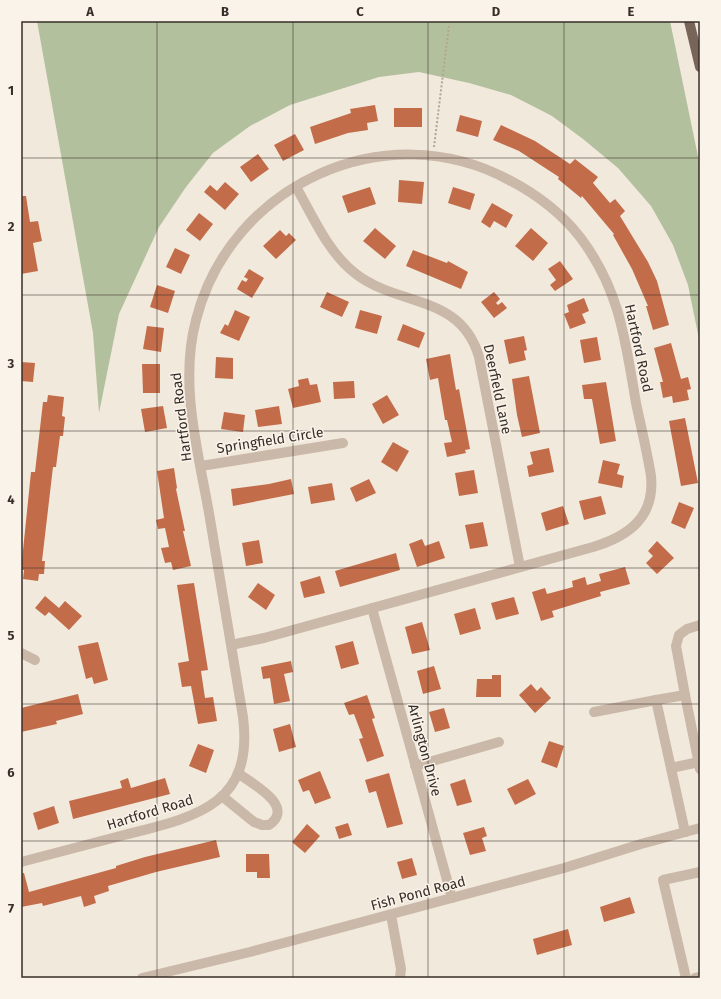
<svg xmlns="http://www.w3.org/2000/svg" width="721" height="999" font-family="'Fira Sans',sans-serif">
<rect width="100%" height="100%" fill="#f2e9dd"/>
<!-- green -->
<path fill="#b3c09d" d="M37,21H670L700,166V344L688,285L673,245L651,206L618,168L583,139L552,116L511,95L469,83L419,72L379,77L290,105L250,126L213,153L186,187L159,227L119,314L99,413L93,333Z"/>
<!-- building -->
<g fill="#c36c49">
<path d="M375,105L378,121L367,123L368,130L348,133L315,144L310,127L351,113L350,109Z"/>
<rect x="394" y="108" width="28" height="19"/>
<path d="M460,115L482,121L478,137L456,131Z"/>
<path d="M501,125L535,141L570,164L575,159L598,177L593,183L610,203L615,199L625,211L620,216L648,262L657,281L669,325L653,330L646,306H648L632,269L613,235L614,234L582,196L581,198L558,179L559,177L519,151L493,140Z"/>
<path d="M295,134L304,150L283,161L274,145Z"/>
<path d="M258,154L269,169L251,182L240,167Z"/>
<path d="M399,180L424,182L422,204L398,202Z"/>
<path d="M225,182L239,194L225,210L204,192L210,185L217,191Z"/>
<path d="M370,187L376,204L348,213L342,196Z"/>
<path d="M453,187L475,194L470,210L448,203Z"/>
<path d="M21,196H26L30,222L38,221L42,241L33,243L38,271L21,274Z"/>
<path d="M492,203L513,215L506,228L494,221L490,228L481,222Z"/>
<path d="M199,213L213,224L200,241L186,230Z"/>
<path d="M375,228L396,246L385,259L363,241Z"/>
<path d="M531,228L548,243L533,261L515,246Z"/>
<path d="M280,230L286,236L289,233L296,240L276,259L263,246Z"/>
<path d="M175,248L190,255L181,274L166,267Z"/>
<path d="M413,250L447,263L448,261L468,272L461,289L406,266Z"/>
<path d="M560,261L573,279L555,291L550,285L556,280L548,269Z"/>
<path d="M249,269L264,278L252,298L237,289L242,280L246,282L248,279L244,277Z"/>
<path d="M157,285L175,291L168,313L150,307Z"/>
<path d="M327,292L349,302L342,317L320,307Z"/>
<path d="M494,292L500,299L496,303L498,305L502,302L507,308L494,318L481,302Z"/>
<path d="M584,298L589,311L582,314L586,323L570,329L564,314L569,312L567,305Z"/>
<path d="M235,310L250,317L239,341L220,333L225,324L228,326Z"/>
<path d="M360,310L382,316L377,334L355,328Z"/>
<path d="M403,324L425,333L419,348L397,340Z"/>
<path d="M147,326L164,328L161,352L143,349Z"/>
<path d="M524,336L527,350L524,351L526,360L509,364L504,340Z"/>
<path d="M597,337L601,360L584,363L580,340Z"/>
<path d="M671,343L681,379L688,377L691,389L687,390L689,400L673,403L672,396L663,398L660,382H663L654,348Z"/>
<path d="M450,354L456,390L459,389L470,449L465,450L466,453L447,457L444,443L452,442L447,420H445L438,378L430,380L426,359Z"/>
<path d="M216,357L233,358V379L215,378Z"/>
<path d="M21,362L35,363L33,382L21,381Z"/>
<path d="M142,364H160V393H143Z"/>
<path d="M529,376L540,433L522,437L517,415L512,379Z"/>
<path d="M308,378L310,385L317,384L321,402L293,408L288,389L299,386L298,380Z"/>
<path d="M354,381L355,398L334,399L333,382Z"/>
<path d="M606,382L616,441L600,444L592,399H584L582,385Z"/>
<path d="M48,395L64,397L62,416L65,417L63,436H60L56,467H53L42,561H45L44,574H39L38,581L23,579L24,570H21L31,472H35L43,402H47Z"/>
<path d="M387,395L399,415L383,424L372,404Z"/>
<path d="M163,406L167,428L145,432L141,409Z"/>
<path d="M279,406L282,424L258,427L255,410Z"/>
<path d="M224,412L245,415L243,432L221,429Z"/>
<path d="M685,418L698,483L681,486L669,421Z"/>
<path d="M393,442L409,451L397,472L381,462Z"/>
<path d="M549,448L554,472L529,477L527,466L533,464L530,452Z"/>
<path d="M603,460L620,464L617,474L624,476L622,488L598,483Z"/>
<path d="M174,468L177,488L176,489L185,531H183L191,566L173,570L171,562L165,563L161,548L169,547L165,528L158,529L156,520L164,518L157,471Z"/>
<path d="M474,470L478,493L459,496L455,473Z"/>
<path d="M291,479L294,494L233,506L231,489L269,484Z"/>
<path d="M369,479L376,493L356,502L350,488Z"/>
<path d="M332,483L335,500L311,504L308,487Z"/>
<path d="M601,496L606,514L584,520L579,501Z"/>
<path d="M679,502L694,508L685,529L671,523Z"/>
<path d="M563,506L569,524L546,531L541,513Z"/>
<path d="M483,522L488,546L470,549L465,525Z"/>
<path d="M422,539L425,546L439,541L445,558L417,567L409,544Z"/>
<path d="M259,540L263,563L246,566L242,543Z"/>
<path d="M657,541L674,558L657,574L646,563L653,556L648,551Z"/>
<path d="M396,553L400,570L340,587L335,571Z"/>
<path d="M625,567L630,584L600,592L601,596L552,611L554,617L541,621L532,592L545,588L547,594L573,587L572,581L585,577L587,585L601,581L599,574Z"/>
<path d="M320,576L325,593L304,598L300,582Z"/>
<path d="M194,583L208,670L201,671L205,698L213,697L217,721L198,724L191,686L182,687L178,663L189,661L177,585Z"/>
<path d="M258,583L275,595L266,610L248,597Z"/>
<path d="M45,596L59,608L65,601L82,616L69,630L49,612L45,616L35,608Z"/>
<path d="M514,597L519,614L496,620L491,603Z"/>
<path d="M475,608L481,629L460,635L454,614Z"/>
<path d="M422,622L430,650L412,654L405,627Z"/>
<path d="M353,641L359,664L341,669L335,646Z"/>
<path d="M98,642L108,680L94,684L92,677L86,679L78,646Z"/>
<path d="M291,661L293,672L284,674L290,701L274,704L270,678L263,679L261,667Z"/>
<path d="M434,666L441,689L423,694L417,671Z"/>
<path d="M492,675H501V697H476L477,679H492Z"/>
<path d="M531,684L537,691L541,687L551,698L535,713L519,695Z"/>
<path d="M78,694L83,714L56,721L57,724L21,732V708Z"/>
<path d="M367,695L375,718L372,719L384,756L367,762L359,739L363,738L354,714L349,715L344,703Z"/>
<path d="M444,708L450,728L435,732L429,712Z"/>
<path d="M290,724L296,747L279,752L273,729Z"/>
<path d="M549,741L564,746L557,768L541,762Z"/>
<path d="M198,744L214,750L206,773L189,766Z"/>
<path d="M320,771L331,798L315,804L309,790L303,792L298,780Z"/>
<path d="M389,773L403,824L387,828L376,791L369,793L365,780Z"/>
<path d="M128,778L131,788L165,778L170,794L73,819L69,801L122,788L120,781Z"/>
<path d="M465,779L472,802L457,806L450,784Z"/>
<path d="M528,779L536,794L515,805L507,789Z"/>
<path d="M54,806L59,823L38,830L33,813Z"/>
<path d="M348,823L352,835L339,839L335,827Z"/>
<path d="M307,824L320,836L305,853L292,842Z"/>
<path d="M484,827L487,836L482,838L486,851L470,855L463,833Z"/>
<path d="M216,840L220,857L156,872L108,886L109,891L94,896L96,903L84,907L81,896L43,906L42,903L21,907V873H24L29,892L116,868V866L145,857Z"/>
<path d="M246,854H269L270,878H257V872H246Z"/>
<path d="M412,858L417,875L402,879L397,862Z"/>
<path d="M630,897L635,913L604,922L600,907Z"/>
<path d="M568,929L572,945L537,955L533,939Z"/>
</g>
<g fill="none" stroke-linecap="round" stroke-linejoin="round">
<!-- path -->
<path stroke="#b5a393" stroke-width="2" stroke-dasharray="2 2" stroke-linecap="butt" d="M434,147L449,25"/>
<!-- minor -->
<g stroke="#cab9a9" stroke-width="10">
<path d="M296,187C313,216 328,253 356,274C399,307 461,294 479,357L520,567"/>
<path d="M201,466L343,443"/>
<path d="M372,608L452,898"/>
<path d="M21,653L35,660"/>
<path d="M685,695L700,769"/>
<path d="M594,712L656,700"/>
<path d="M415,766L499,742"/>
<path d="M671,768L699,762"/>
<path d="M222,796L254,822L262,825H269C296,806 252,784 238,773"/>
<path d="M685,832L656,700L685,695L676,646L679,635L687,629L700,625"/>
<path d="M21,862C55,853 90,844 124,835C195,817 254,806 243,717C232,649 220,581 209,513C198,451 179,383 196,320C230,185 385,113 509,180C536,194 561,213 580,237C620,290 625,339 636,403C641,427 647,451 651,476C655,517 629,536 593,547L264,638L231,645"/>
<path d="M391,915L401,969L400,978"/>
<path d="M142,978L250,952L564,868L641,844L700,828"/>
<path d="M686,978L663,880L700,872"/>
<path d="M695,978L700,977"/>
</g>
<!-- major -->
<path stroke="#78655a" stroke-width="10" d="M689,21L700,67"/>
</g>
<!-- grid -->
<path fill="none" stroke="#372e29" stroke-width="1" stroke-opacity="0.55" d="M157,21V978M293,21V978M428,21V978M564,21V978M21,158H700M21,295H700M21,431H700M21,568H700M21,704H700M21,841H700"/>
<g text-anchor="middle" stroke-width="3" stroke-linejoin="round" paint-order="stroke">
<!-- street labels -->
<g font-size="14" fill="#372e29" stroke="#f9f3e9">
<text transform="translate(639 348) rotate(78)" y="5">Hartford Road</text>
<text transform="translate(498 389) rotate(78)" y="5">Deerfield Lane</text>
<text transform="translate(181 417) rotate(-97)" y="5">Hartford Road</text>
<text transform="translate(270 440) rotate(-9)" y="5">Springfield Circle</text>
<text transform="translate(425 750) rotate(75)" y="5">Arlington Drive</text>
<text transform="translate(150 812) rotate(-17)" y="5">Hartford Road</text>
<text transform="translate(418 893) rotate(-15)" y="5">Fish Pond Road</text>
</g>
</g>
<!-- border -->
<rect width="721" height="999" fill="none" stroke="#f9f3e9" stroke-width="44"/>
<rect x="22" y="22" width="677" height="955" fill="none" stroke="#372e29" stroke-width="1.5"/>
<g font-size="13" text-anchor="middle" font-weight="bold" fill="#372e29">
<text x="90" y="16">A</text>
<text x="225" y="16">B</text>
<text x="360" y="16">C</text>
<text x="496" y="16">D</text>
<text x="631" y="16">E</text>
<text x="11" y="95">1</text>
<text x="11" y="231">2</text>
<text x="11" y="368">3</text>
<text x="11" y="504">4</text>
<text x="11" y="640">5</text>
<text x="11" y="777">6</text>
<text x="11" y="913">7</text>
</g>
</svg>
